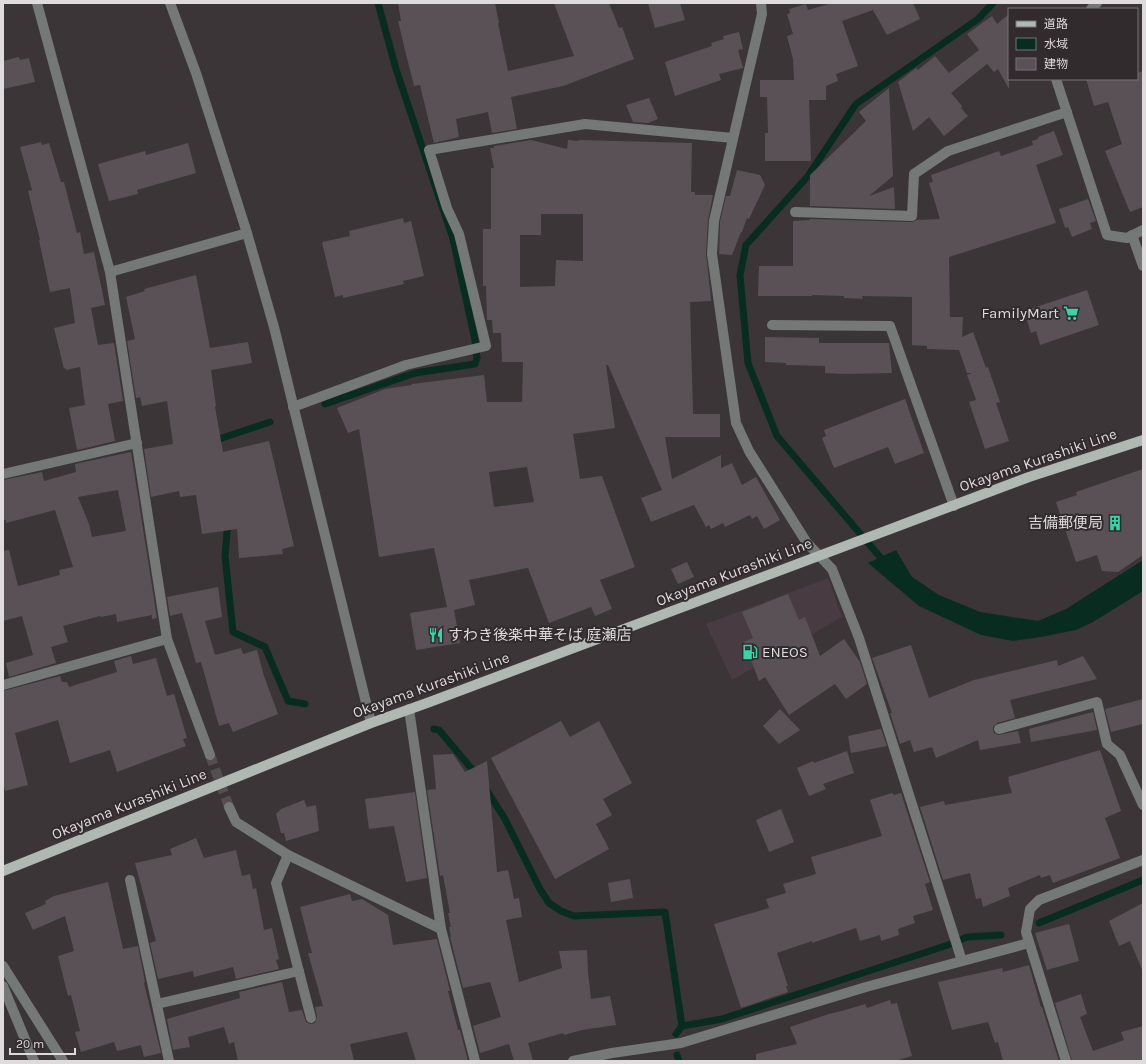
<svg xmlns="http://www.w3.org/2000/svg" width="1146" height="1064" font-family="Karla,'Noto Sans JP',sans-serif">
<rect width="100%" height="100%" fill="#3c3538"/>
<!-- built -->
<path fill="#483b42" d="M828,578L842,617L732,680L706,624Z"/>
<!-- water -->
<path fill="#092c21" d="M896,550L912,577L939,595L980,612L1038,621L1066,609L1143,560V591L1093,622L1076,630L1041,637L1013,641L981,635L919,606L868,563Z"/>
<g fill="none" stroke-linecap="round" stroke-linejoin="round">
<!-- stream -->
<g stroke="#092c21" stroke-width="7">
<path d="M325,404L415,373L475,364L477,358L475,340L453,239L396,69L378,3"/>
<path d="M213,441L270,422"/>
<path d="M228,521L225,556L233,632L265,647L288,701L305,704"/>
<path d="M886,564L777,436L748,363L740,275L746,245L808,176L856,104L978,19L993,3"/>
<path d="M434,729L439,730L477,775"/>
<path d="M486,789L505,819L540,889L549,903L561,911L574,916L665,912L682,1026L722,1019L948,945L967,937L1001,935"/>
<path d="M1039,923L1143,880"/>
<path d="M676,1034L682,1026"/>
<path d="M677,1055L679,1061"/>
</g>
</g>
<!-- building -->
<g fill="#595155" fill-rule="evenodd">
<path d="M398,3H495L499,23H498L508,71L574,56L554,3H609L619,28L622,27L634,59L563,86L511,97L517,129L492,133L488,112L456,119L459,137L434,143L420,85L414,86L405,50L398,21H401Z"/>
<path d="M648,3H680L685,20L655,28Z"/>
<path d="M832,3H913L920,19L887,35L873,10L842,21L858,66L836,74L838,81L826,86V100H809L811,161H765V133H768L767,97H760V80H794L793,59L787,36L793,34L787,14L790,13L789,9L806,4L808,10Z"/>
<path d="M1009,14V89L998,69L994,72L987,64L951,93L962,106L961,108L968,116L944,136L929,117L913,131L898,82L916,68L918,70L935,56L949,73L979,50L967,34L992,16L997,24Z"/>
<path d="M739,32L743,49L738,50L743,68L719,74L721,80L675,96L665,62L712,46L711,43L724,39L723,36Z"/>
<path d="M19,57L20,60L29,58L35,82L3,89V61Z"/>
<path d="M1143,71V207L1130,212L1105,151L1122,144L1108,102L1094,106L1086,79H1137V73Z"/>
<path d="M889,88L893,176L869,196L894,187L895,209L810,206V175L866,121L859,112Z"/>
<path d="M649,98L658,119L648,123L633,122L626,105Z"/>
<path d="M1054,131L1063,155L1036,165L1056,223L949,257L950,317H963L962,337L973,332L986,368L988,367L1000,402L996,403L1009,441L985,449L969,402L976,400L967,375L972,373H967L959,350L927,349V346L912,345V297L862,296L863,299L844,298V296L812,295V296H758L759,266H793V221L810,220V219L912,222L917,220L940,219L929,183L933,182L931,175L999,151L1001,156L1033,145L1032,141L1038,139V137Z"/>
<path d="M531,140L567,149L568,140L579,141V140L692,143L691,192H695V195H713L708,220L706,254L710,289L711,301L690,302L693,414H720V437H665L672,479L721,455V468L732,463L742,485L756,477L780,520L764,529L757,516L752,519L750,515L725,527L723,523L711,529L709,525L706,527L694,505L651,522L641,498L662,490L608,365H606L615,428L573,434L580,479L602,476L635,567L600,580L612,609L595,616L591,607L549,623L528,568L469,580L475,605L454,610L460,643L416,650L410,613L447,607L434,548L379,557L359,429L348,433L337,408L385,389L412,385V384L484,375L487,402H522L523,362H502L501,333H493L492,320H487L486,286H483V229H491V168H494L490,148H494V146ZM541,214H583V261L556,260L555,286L520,287V235H541ZM527,467L534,502L494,507L489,472Z"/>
<path d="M41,142L42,145L49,143L61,182H64L77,233L80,232L84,254L94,252L105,305L91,308L98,345L114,343L123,401L108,404L115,441L77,450L69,408L85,405L80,367L66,370V368L64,369L54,328L75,323L70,288L50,292L39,240H40L28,191L32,190L20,147Z"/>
<path d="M188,143L196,173L137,190L138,194L109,201L98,164L145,151L146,155Z"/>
<path d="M737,170L760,175L765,185L749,219L747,218L742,232H741L732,255L719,254L720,222L726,196H730Z"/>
<path d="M1088,199L1096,221L1090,223L1092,229L1072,237L1068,227L1065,228L1059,209Z"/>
<path d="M403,218L404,223L411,221L424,276L403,281L404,284L343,298V295L335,297L322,242L350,236L349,231Z"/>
<path d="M196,275L210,348L248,342L252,363L211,370L216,406L215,407L223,452L269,441L294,546L282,549L283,554L239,558L237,529L202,534L196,495L180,497L179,491L151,497L144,449L173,444L167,401L142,406L140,397L136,398L127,341L135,339L126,297L145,291L144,289Z"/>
<path d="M1087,290L1099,325L1040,345L1036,331L1031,333L1025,314L1031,312L1030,309Z"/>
<path d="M765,337L819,338V343H889L892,373L845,374L825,373V366L786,365V363L765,362Z"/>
<path d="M905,399L924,453L895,464L888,447L834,468L822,438L826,436L824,430Z"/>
<path d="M131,452L157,618L152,619V615L117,622L116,614L101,617L100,616L63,626L68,642L51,647L56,663L9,677L6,663L33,655L22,616L3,621V551L9,550L18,586L60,575L59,570L73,567L55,510L6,523V520H3V480L42,472L44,481L76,472L75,464ZM118,490L126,531L92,537L89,524L78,497Z"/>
<path d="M1143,469V555L1118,572L1102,571L1097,555L1076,562L1056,502L1077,495L1076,492Z"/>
<path d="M687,562L694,577L678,584L671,569Z"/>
<path d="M218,587L222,617L205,621L215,655L241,648L243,654L257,650L264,676L278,714L233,732L229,723L219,726L201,662L196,663L182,613L170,616L167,597Z"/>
<path d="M788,594L799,620L805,617L820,656L844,639L860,662L867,684L846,699L835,684L789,715L765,677L759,681L744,642L753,638L742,612Z"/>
<path d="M911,645L929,698L974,680L1057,660L1058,666L1083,656L1097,679L1010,700L1015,718L997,723L993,727V730L994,733L998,735L1018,731L1021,743L980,750L978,740L936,758L932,747L914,752L910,740L900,744L890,713H892L872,658Z"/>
<path d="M131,656L133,664L156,658L167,696L174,694L187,738L183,739L186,746L117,772L110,750L70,763L58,720L15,733L28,785L5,791L3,782V691L60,676L62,682H67L69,687L117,672L114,661Z"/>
<path d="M1143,699V724L1111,732L1105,709Z"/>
<path d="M780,709L800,730L779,744L763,726Z"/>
<path d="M1093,712L1097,730L1031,742L1029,729Z"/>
<path d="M561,721L570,737L599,721L632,783L603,799L612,815L596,824L609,849L555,879L491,758Z"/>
<path d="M880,729H881L887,746L851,753L848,736Z"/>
<path d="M1100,750L1121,811L1105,818L1120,858L1053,883L1050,875L1041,878L1040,875L1008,888L1010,896L983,907L981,898L976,899L970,873L943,880L920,807L944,801L945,805L1012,793L1008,780L1009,779L1008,777Z"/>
<path d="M847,751L854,773L823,784L826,789L809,796L797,768L813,761L814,763Z"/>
<path d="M453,754L465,772L487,761L497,872L508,870L514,899L519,898L522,917L506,920L519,982L562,968L559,951L587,950L588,972L591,999L610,996L616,1025L582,1030L564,1035L563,1033L528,1043L533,1061H514L509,1044L480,1053L473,1026L501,1017L490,982L463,988L450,937H451L449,927H451L448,913H450L443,875L440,876L427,790L436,789L433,755Z"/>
<path d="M415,792L427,878L406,882L394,826L369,829L365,799Z"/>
<path d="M892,793L894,795L901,793L930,882L925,884L933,910L913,916L915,923L898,929L899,935L881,941L880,935L860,941L856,928L812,943V941L777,953L788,986H786L788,992L741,1008L714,924L769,908L766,899L786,893L783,884L816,874L811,857L882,836L870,800Z"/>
<path d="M304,800L307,807L316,805L319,831L286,841L284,833H281L276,814L281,809Z"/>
<path d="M781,809L794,842L769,852L756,820Z"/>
<path d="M196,838L204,858L236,850L242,876L250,874L253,889L256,888L264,930L272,928L279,959L276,960L279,969L236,979L233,967L194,977L193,971L158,979L150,943L156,941L135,863L172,855L170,849Z"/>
<path d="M630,879L633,898L611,902L608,883Z"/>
<path d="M108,882L123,949L138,946L145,982L144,983L161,1053L144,1057L141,1045L117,1051L114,1042L81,1052L75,1032L80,1031L71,995L68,996L58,956L74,951L65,916L33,930L25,913L46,904L45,901L54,896Z"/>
<path d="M350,894L352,901L362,899L388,915L393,945L437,939L450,991H448L458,1030H460L468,1061H416L407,1032L350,1044L354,1061H238L234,1042L229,1044L224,1027L188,1037L190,1047L173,1050L167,1019L240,998L239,992L282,982L289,1012L302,1010L306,1022L310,1024L315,1023L317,1017L315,1007L323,1006L308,953H312L300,907Z"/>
<path d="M1143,903V972L1130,941L1119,946L1109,921Z"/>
<path d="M1069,924L1079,961L1047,970L1035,933Z"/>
<path d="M1029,965L1041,1007H1042L1059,1061H1003L998,1042L995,1043L988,1022L952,1030L938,982L1002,968L1003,972Z"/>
<path d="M1081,994L1087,1014L1080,1017L1093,1051L1124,1040L1121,1032L1143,1026V1061H1072L1055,1003Z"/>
<path d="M890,1000L891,1004L897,1003L912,1056L895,1061H756V1054L797,1044L790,1027L829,1014L842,1011L865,1004L867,1008Z"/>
</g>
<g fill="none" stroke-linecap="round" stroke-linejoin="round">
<!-- minor-tunnel -->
<path stroke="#544e51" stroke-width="10" stroke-dasharray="10 5" stroke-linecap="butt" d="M210,755L229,807"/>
<!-- minor -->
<g stroke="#747876" stroke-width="10">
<path d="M37,3L110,272L167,639L210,755"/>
<path d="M170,3L196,73L247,233L274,327L371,723"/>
<path d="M761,3L762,14L714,221L712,254L736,423L749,451L807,543L832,569L859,638L962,961"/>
<path d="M1091,9L1097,3"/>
<path d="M1056,79L1107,235L1127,238L1143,230"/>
<path d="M795,212L912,216L914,174L948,151L1067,112"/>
<path d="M1132,235L1143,266"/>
<path d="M110,272L247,233"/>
<path d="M772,325L890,326L954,506"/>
<path d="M293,407L406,365L486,346L459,234L447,208L429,150L585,124L733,138"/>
<path d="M3,474L137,443"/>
<path d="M3,685L167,639"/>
<path d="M409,709L441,929"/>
<path d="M999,729L1097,702L1107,744L1120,755L1143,805"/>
<path d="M229,807L236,822L288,855L441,929L475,1061"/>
<path d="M288,855L276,883L311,1018"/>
<path d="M130,880L169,1061"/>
<path d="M3,966L63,1061"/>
<path d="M3,986L34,1061"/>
<path d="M157,1004L299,971"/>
<path d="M573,1061L612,1053L681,1043L866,987L1029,943"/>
<path d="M1066,1061L1026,932L1030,909L1039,900L1143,860"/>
</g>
<!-- major -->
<path stroke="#b0b8b4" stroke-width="10" d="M3,871L371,723L427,703L1029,477L1143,440"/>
</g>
<!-- icons -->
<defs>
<g id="supermarket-bare" transform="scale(1.2)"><path d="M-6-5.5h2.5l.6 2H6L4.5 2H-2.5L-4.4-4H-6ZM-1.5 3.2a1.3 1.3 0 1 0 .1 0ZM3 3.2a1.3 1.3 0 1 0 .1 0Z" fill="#37d4a6" stroke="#322b2e" stroke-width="2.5" paint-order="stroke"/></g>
<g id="building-bare" transform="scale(1.2)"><path d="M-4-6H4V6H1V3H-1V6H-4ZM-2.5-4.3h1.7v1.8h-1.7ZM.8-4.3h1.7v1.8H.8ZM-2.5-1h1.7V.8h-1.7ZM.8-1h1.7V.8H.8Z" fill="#37d4a6" stroke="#322b2e" stroke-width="2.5" paint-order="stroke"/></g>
<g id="restaurant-bare" transform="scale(1.2)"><path d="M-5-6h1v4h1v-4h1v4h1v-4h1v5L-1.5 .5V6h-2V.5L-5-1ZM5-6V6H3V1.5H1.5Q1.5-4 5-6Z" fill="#37d4a6" stroke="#322b2e" stroke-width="2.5" paint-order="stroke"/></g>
<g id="fuel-bare" transform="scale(1.2)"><path d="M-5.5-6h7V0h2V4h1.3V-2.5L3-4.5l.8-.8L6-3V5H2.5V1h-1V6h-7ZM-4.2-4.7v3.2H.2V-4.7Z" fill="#37d4a6" stroke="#322b2e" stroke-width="2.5" paint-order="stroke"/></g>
</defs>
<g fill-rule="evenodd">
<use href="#supermarket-bare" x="1071" y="313"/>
<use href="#building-bare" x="1115" y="523"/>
<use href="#restaurant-bare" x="436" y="635"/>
<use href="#fuel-bare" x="750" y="652"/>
</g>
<g text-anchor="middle" stroke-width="4" stroke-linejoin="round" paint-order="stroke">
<!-- poi labels -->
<g font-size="15" fill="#dfdbdd" stroke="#322b2e" text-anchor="end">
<text x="1059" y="318">FamilyMart</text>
<text x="1103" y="528">吉備郵便局</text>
<text x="448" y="640" text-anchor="start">すわき後楽中華そば 庭瀬店</text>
<text x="762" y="657" text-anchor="start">ENEOS</text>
</g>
<!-- street labels -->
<g font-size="15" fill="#dfdbdd" stroke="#322b2e">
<text transform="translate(1038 460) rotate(-19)" y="5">Okayama Kurashiki Line</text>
<text transform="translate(734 572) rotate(-21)" y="5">Okayama Kurashiki Line</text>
<text transform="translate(431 685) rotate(-20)" y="5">Okayama Kurashiki Line</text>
<text transform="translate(129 804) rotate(-22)" y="5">Okayama Kurashiki Line</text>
</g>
</g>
<!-- border -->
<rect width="1146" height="1064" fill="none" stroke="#dfdbdd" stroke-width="8"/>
<!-- legend -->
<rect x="1008" y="8" width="130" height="72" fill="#322b2e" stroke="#777174"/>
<rect x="1016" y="21" width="20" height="6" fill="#b0b8b4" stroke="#777174"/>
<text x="1044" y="28" font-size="12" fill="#dfdbdd">道路</text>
<rect x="1016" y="38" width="20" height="12" fill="#092c21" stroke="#777174"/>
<text x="1044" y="48" font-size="12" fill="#dfdbdd">水域</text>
<rect x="1016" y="58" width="20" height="12" fill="#595155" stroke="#777174"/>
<text x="1044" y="68" font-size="12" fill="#dfdbdd">建物</text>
<!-- scale -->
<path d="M10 1048v6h65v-6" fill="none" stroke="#dfdbdd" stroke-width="2"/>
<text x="16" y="1048" font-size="12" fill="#dfdbdd" stroke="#322b2e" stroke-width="3" paint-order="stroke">20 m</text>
</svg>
